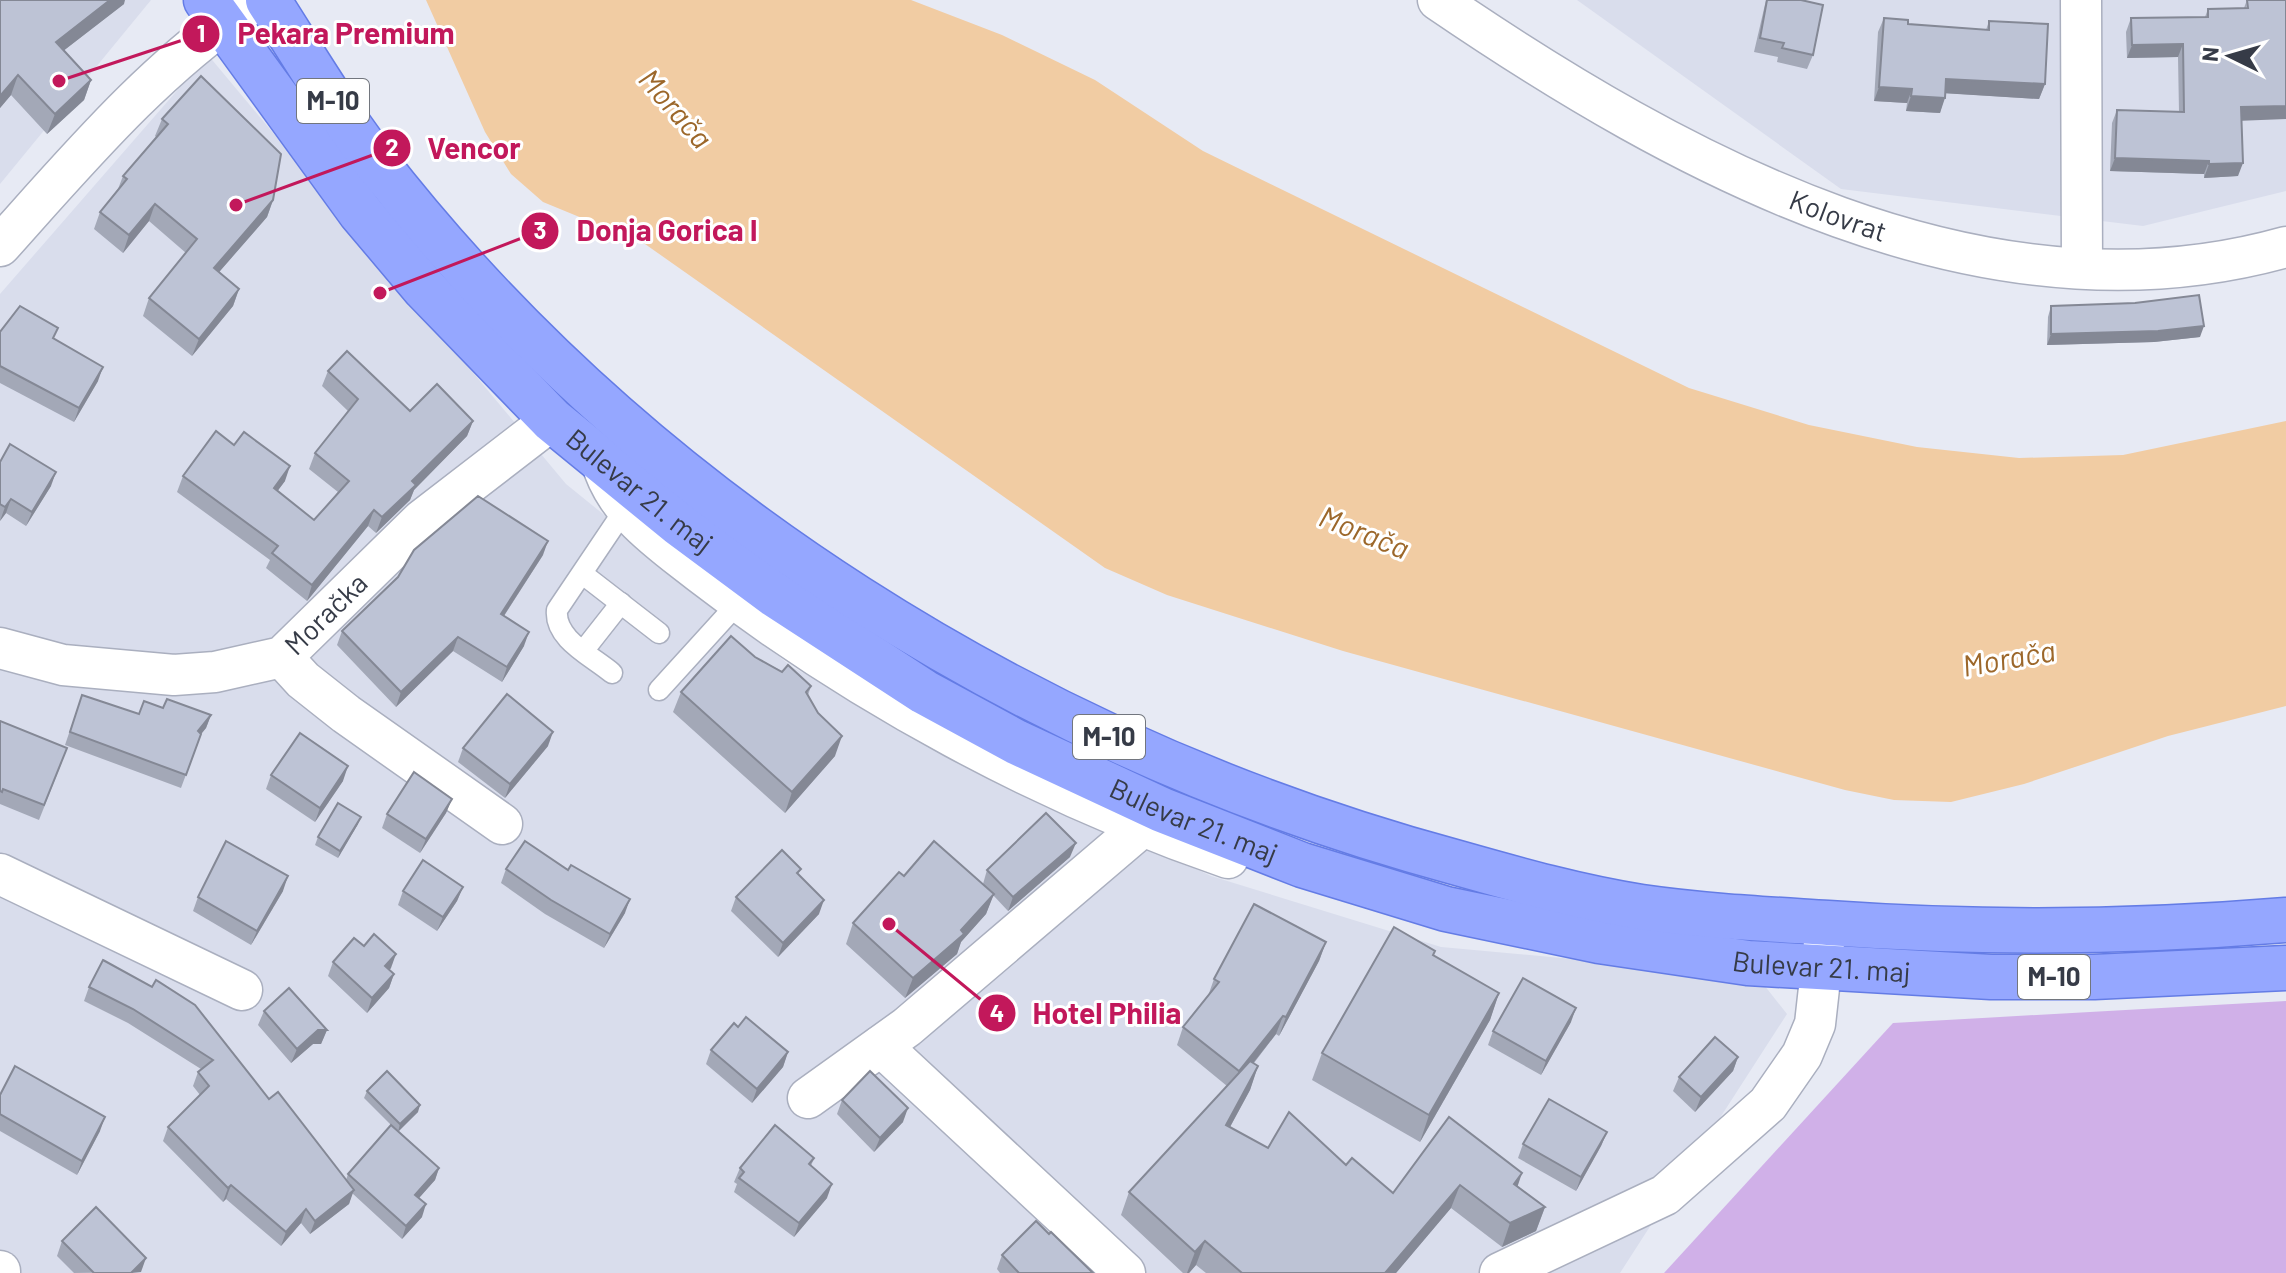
<svg xmlns="http://www.w3.org/2000/svg" width="2286" height="1273" font-family="Barlow,sans-serif">
<rect width="100%" height="100%" fill="#e7eaf4"/>
<!-- residential -->
<g fill="#d9ddec">
<path d="M0,0H151L0,184Z"/>
<path d="M1577,0H2286V191L2143,226L1841,189Z"/>
<path d="M208,55L566,484L792,667L1031,791L1211,876L1441,947L1757,976L1787,1014L1620,1273H0V294Z"/>
</g>
<!-- green -->
<path fill="#d0b0e8" d="M2286,1001V1273H1664L1893,1023Z"/>
<!-- water -->
<path fill="#f1cca3" d="M426,0H911L1002,35L1095,80L1203,151L1689,388L1809,425L1917,447L2019,458L2123,455L2286,421V706L2168,736L2024,784L1951,802L1894,800L1845,790L1343,651L1167,595L1105,568L645,244L543,202L511,174L485,132Z"/>
<g fill="none" stroke-linecap="round" stroke-linejoin="round">
<!-- service casing -->
<g stroke="#aaafbf" stroke-width="23">
<g id="service">
<path d="M584,575L659,633"/>
<path d="M584,650L621,603"/>
<path d="M612,673C592,656 554,639 557,610L625,509"/>
<path d="M659,690L739,602"/>
</g>
</g>
<!-- minor casing -->
<g stroke="#aaafbf" stroke-width="43">
<g id="minor">
<path id="s1" d="M1438,0C1680,165 1984,332 2286,247"/>
<path d="M2081,0L2082,266"/>
<path d="M0,246C78,159 158,64 257,0"/>
<path d="M601,460C615,513 663,543 703,575C857,694 1044,795 1228,858"/>
<path id="s2" d="M0,648L63,665L174,675L215,672L282,657L422,520L552,420"/>
<path d="M282,657L303,680L346,714L502,824"/>
<path d="M0,874L242,990"/>
<path d="M881,1046L1125,1273"/>
<path d="M808,1098L907,1027L1158,813"/>
<path d="M0,1271V1273"/>
<path d="M1500,1273L1665,1195L1768,1104L1802,1055L1815,1024L1825,934"/>
</g>
</g>
<!-- primary casing -->
<g stroke="#647ce5" stroke-width="47">
<g id="primary">
<path id="s3" d="M206,0L360,212L425,289L552,420L678,523L775,595L924,692L1016,742L1162,810L1302,865L1446,909L1599,941L1748,963L1991,977H2094L2286,968"/>
<path d="M268,0C302,53 334,107 372,157C641,505 1036,749 1458,863C1518,880 1578,897 1641,907C1703,916 1765,919 1828,923C1983,934 2131,933 2286,920"/>
</g>
</g>
<!-- service -->
<use href="#service" stroke="#fff" stroke-width="20"/>
<!-- minor -->
<use href="#minor" stroke="#fff" stroke-width="40"/>
<!-- primary -->
<use href="#primary" stroke="#95a7ff" stroke-width="44"/>
</g>
<!-- wall -->
<g fill="#a3a8b7">
<path d="M0,0L124,4L64,50L91,80L84,100L47,134L11,95L0,108Z"/>
<path d="M1766,0H1801L1813,55L1807,69L1777,62L1778,57L1754,52Z"/>
<path d="M2247,0L2238,176L2204,178V174L2110,171L2112,123L2117,110L2179,112L2178,57L2127,58L2126,32L2131,18L2205,17L2208,9L2244,8Z"/>
<path d="M1884,18L1908,24L1986,30L1989,21L2045,84L2039,99L1945,93L1940,113L1906,111L1907,103L1874,101L1878,32Z"/>
<path d="M162,119L273,200L267,217L219,272L239,289L233,306L192,356L143,316L149,298L186,253L149,221L123,253L94,229L100,212L118,189L123,176L156,137L155,136Z"/>
<path d="M2051,306L2200,337L2154,342L2047,345L2048,317Z"/>
<path d="M0,332L54,339L98,381L74,422L0,383Z"/>
<path d="M328,371L410,411L473,421L467,436L414,490L410,500L376,533L368,526L307,601L266,568L270,560L177,492L183,476L285,481L277,491L314,520L338,492L309,469L315,453L348,411L322,386Z"/>
<path d="M0,462L51,486L26,526L6,513L0,521Z"/>
<path d="M543,555L504,616L524,646L502,682L453,651L396,707L337,645L342,631Z"/>
<path d="M755,657L811,686L808,695L835,756L785,813L673,712L681,692Z"/>
<path d="M82,695L139,714L163,708L211,715L206,728L201,734L181,788L65,745Z"/>
<path d="M0,721L62,762L39,820L0,804Z"/>
<path d="M548,746L505,798L458,762L463,748Z"/>
<path d="M271,775L343,781L315,822L266,789Z"/>
<path d="M452,799L446,813L420,853L382,828L387,814Z"/>
<path d="M358,824L338,858L315,845L318,837Z"/>
<path d="M1070,857L1008,911L993,895L986,914L961,942L957,954L905,998L846,944L853,923L904,876L983,884L987,870Z"/>
<path d="M506,869L625,913L604,948L545,914L501,883Z"/>
<path d="M801,869L798,874L819,914L778,957L731,911L736,897Z"/>
<path d="M463,887L457,901L437,931L398,905L403,891Z"/>
<path d="M283,891L251,945L193,911L198,897Z"/>
<path d="M1326,942L1319,961L1279,1036L1276,1034L1254,1063L1258,1066L1250,1090L1230,1127L1268,1148L1346,1165L1393,1193L1449,1117L1517,1186L1545,1207L1536,1231L1502,1247L1451,1208L1396,1273H1206L1196,1265L1189,1273H1183L1121,1215L1129,1192L1227,1086L1177,1045L1183,1027L1208,996L1214,979Z"/>
<path d="M1433,955L1499,993L1490,1020L1420,1142L1312,1080L1322,1053Z"/>
<path d="M103,960L269,1099L346,1180L348,1174L391,1125L364,1098L367,1091L418,1112L398,1131L439,1168L435,1180L419,1198L422,1217L402,1239L352,1193L349,1204L310,1234L301,1223L281,1246L226,1199L223,1202L163,1141L168,1127L200,1095L193,1086L198,1072L201,1069L128,1023L84,1001L89,987Z"/>
<path d="M333,962L391,968L389,970L394,974L389,988L367,1013L328,976Z"/>
<path d="M264,1011L327,1030L321,1044H313L291,1063L258,1025Z"/>
<path d="M1571,1022L1541,1075L1488,1045L1493,1031Z"/>
<path d="M738,1027L788,1052L783,1067L752,1103L706,1064L711,1050Z"/>
<path d="M1738,1057L1733,1071L1695,1112L1673,1091L1679,1077Z"/>
<path d="M0,1095L100,1131L77,1175L0,1131Z"/>
<path d="M842,1100L903,1122L874,1152L837,1114Z"/>
<path d="M1607,1132L1601,1146L1576,1191L1518,1158L1523,1144Z"/>
<path d="M814,1158L811,1166L827,1198L794,1237L734,1192L737,1184L734,1182L740,1168Z"/>
<path d="M1049,1234L1093,1273H1000L997,1269L1002,1255Z"/>
<path d="M62,1241L141,1272L74,1273L57,1256Z"/>
</g>
<!-- shaded-wall -->
<g fill="#848895">
<path d="M110,0H125L124,4L49,62L56,42Z"/>
<path d="M2183,44L2178,57L2127,58L2132,45Z"/>
<path d="M18,75L11,95L0,108V96Z"/>
<path d="M1946,79L2045,84L2039,99L1941,93Z"/>
<path d="M91,80L84,100L47,134L55,114Z"/>
<path d="M1879,87L1912,89L1907,103L1874,101Z"/>
<path d="M1911,96L1945,98L1940,113L1906,111Z"/>
<path d="M2286,106V119L2236,121L2241,107Z"/>
<path d="M2115,158L2209,161L2204,174L2110,171Z"/>
<path d="M2243,163L2238,176L2204,178L2209,164Z"/>
<path d="M273,200L267,217L207,286L214,268Z"/>
<path d="M155,204L149,221L123,253L129,235Z"/>
<path d="M239,289L233,306L192,356L199,339Z"/>
<path d="M2204,326L2200,337L2154,342L2047,345L2051,334Z"/>
<path d="M103,367L98,381L74,422L79,408Z"/>
<path d="M473,421L467,436L414,490L410,500L376,533L382,517L412,481Z"/>
<path d="M290,466L285,481L268,504L274,488Z"/>
<path d="M56,472L51,486L26,526L32,512Z"/>
<path d="M11,499L6,513L0,521L5,507Z"/>
<path d="M374,510L368,526L307,601L312,585Z"/>
<path d="M548,541L543,555L496,628L501,614Z"/>
<path d="M529,632L524,646L502,682L507,667Z"/>
<path d="M458,637L453,651L396,707L401,692Z"/>
<path d="M211,715L206,728L193,744L198,731Z"/>
<path d="M553,732L548,746L505,798L510,784Z"/>
<path d="M842,736L835,756L785,813L792,792Z"/>
<path d="M348,766L343,781L315,822L320,808Z"/>
<path d="M452,799L446,813L420,853L426,839Z"/>
<path d="M361,817L358,824L338,858L340,851Z"/>
<path d="M1076,843L1070,857L1008,911L1013,897Z"/>
<path d="M288,876L283,891L251,945L257,931Z"/>
<path d="M463,887L457,901L437,931L443,917Z"/>
<path d="M994,894L986,914L961,942L957,954L905,998L913,978L961,930Z"/>
<path d="M630,899L625,913L604,948L610,934Z"/>
<path d="M824,900L819,914L778,957L783,943Z"/>
<path d="M1326,942L1319,961L1279,1036L1286,1017Z"/>
<path d="M396,954L391,968L380,980L385,966Z"/>
<path d="M394,974L389,988L367,1013L372,998Z"/>
<path d="M1499,993L1490,1020L1420,1142L1429,1115Z"/>
<path d="M1576,1008L1571,1022L1541,1075L1546,1061Z"/>
<path d="M1283,1016L1276,1034L1232,1090L1239,1071Z"/>
<path d="M318,1030H327L321,1044H313L291,1063L297,1049Z"/>
<path d="M788,1052L783,1067L752,1103L757,1089Z"/>
<path d="M1738,1057L1733,1071L1695,1112L1701,1097Z"/>
<path d="M1258,1066L1250,1090L1218,1149L1226,1125Z"/>
<path d="M420,1105L418,1112L398,1132L400,1124Z"/>
<path d="M908,1108L903,1122L874,1152L880,1138Z"/>
<path d="M105,1117L100,1131L77,1175L82,1161Z"/>
<path d="M1607,1132L1601,1146L1576,1191L1581,1177Z"/>
<path d="M439,1168L435,1180L411,1207L415,1195Z"/>
<path d="M1522,1173L1514,1197V1184Z"/>
<path d="M832,1184L827,1198L794,1237L799,1223Z"/>
<path d="M231,1185L226,1199L223,1202L228,1188Z"/>
<path d="M1460,1185L1451,1208L1396,1273H1385Z"/>
<path d="M354,1190L349,1204L310,1234L315,1221Z"/>
<path d="M426,1204L422,1217L402,1239L406,1226Z"/>
<path d="M1545,1207L1536,1231L1502,1247L1510,1223Z"/>
<path d="M306,1209L301,1223L281,1246L286,1232Z"/>
<path d="M1205,1241L1196,1265L1189,1273H1187L1195,1252Z"/>
<path d="M146,1258L141,1272L131,1273Z"/>
</g>
<!-- building -->
<g fill="#bdc3d5" stroke="#848895" stroke-width="2">
<path d="M0,0H110L56,42L91,80L55,114L18,75L0,96Z"/>
<path d="M1767,0H1801L1823,5L1813,55L1782,48L1784,43L1760,38Z"/>
<path d="M2247,0H2286V106L2241,107L2243,163L2209,164V161L2115,158L2117,110L2184,112L2183,44L2132,45L2131,18L2208,17V9L2248,8Z"/>
<path d="M1884,18L1908,20V24L1989,30V21L2048,24L2045,84L1946,79L1945,98L1911,96L1912,89L1879,87Z"/>
<path d="M201,76L281,154L273,200L214,268L239,289L199,339L149,298L197,239L155,204L129,235L100,212L127,179L123,176L168,124L162,119Z"/>
<path d="M2199,295L2204,326L2158,331L2051,334V306L2135,303Z"/>
<path d="M20,306L58,328L53,338L103,367L79,408L0,366V332Z"/>
<path d="M347,351L410,411L437,384L473,421L412,481L416,485L382,517L374,510L312,585L272,553L278,546L183,476L216,431L234,445L244,432L290,466L274,488L314,520L349,481L315,453L358,399L328,371Z"/>
<path d="M10,444L56,472L32,512L11,499L5,507L0,504V462Z"/>
<path d="M478,496L548,541L501,614L529,632L507,667L458,637L401,692L342,631L398,577L414,550Z"/>
<path d="M731,636L755,657L782,672L788,665L811,686L806,692L818,713L842,736L792,792L681,692Z"/>
<path d="M507,694L553,732L510,784L463,748Z"/>
<path d="M82,695L139,714L144,701L163,708L167,699L211,715L198,731L201,734L186,775L70,732Z"/>
<path d="M0,721L67,748L44,805L3,789L2,792L0,791Z"/>
<path d="M300,733L348,766L320,808L271,775Z"/>
<path d="M414,772L452,799L426,839L387,814Z"/>
<path d="M338,803L361,817L340,851L318,837Z"/>
<path d="M1046,813L1076,843L1013,897L987,870Z"/>
<path d="M226,841L288,876L257,931L198,897Z"/>
<path d="M525,841L568,870L571,865L630,899L610,934L551,900L506,869Z"/>
<path d="M934,841L994,894L961,930L964,934L913,978L853,923L899,872L904,876Z"/>
<path d="M782,850L801,869L797,873L824,900L783,943L736,897Z"/>
<path d="M423,860L463,887L443,917L403,891Z"/>
<path d="M1254,904L1326,942L1286,1017L1283,1016L1239,1071L1183,1027L1219,982L1214,979Z"/>
<path d="M1394,927L1435,951L1433,955L1499,993L1429,1115L1322,1053Z"/>
<path d="M374,934L396,954L385,966L394,974L372,998L333,962L354,938L364,946Z"/>
<path d="M103,960L152,987L156,980L195,1005L269,1099L278,1092L354,1190L315,1221L306,1209L286,1232L231,1185L228,1188L168,1127L209,1086L198,1072L213,1060L133,1009L89,987Z"/>
<path d="M1523,978L1576,1008L1546,1061L1493,1031Z"/>
<path d="M289,988L327,1030H318L297,1049L264,1011Z"/>
<path d="M746,1017L788,1052L757,1089L711,1050L734,1023L738,1027Z"/>
<path d="M1715,1037L1738,1057L1701,1097L1679,1077Z"/>
<path d="M1250,1061L1258,1066L1226,1125L1268,1148L1289,1112L1346,1165L1352,1158L1393,1193L1449,1117L1522,1173L1514,1184L1545,1207L1510,1223L1460,1185L1385,1273H1242L1205,1241L1195,1252L1129,1192Z"/>
<path d="M15,1066L105,1117L82,1161L0,1114V1095Z"/>
<path d="M387,1071L420,1105L400,1124L367,1091Z"/>
<path d="M870,1071L908,1108L880,1138L842,1100Z"/>
<path d="M1549,1099L1607,1132L1581,1177L1523,1144Z"/>
<path d="M391,1125L439,1168L415,1195L426,1204L406,1226L348,1174Z"/>
<path d="M775,1125L814,1158L809,1164L832,1184L799,1223L739,1178L744,1172L740,1168Z"/>
<path d="M96,1207L146,1258L131,1273H94L62,1241Z"/>
<path d="M1036,1221L1049,1234L1051,1232L1093,1273H1019L1002,1255Z"/>
</g>
<g text-anchor="middle" stroke-width="6" stroke-linejoin="round" paint-order="stroke">
<!-- shield labels -->
<g fill="#fff" stroke="#72767e" stroke-width="2">
<rect x="297" y="79" width="72" height="44" rx="6"/>
<rect x="1073" y="715" width="72" height="44" rx="6"/>
<rect x="2018" y="955" width="72" height="44" rx="6"/>
</g>
<g font-size="26" font-weight="bold" fill="#363b47">
<text x="333" y="110">M-10</text>
<text x="1109" y="746">M-10</text>
<text x="2054" y="986">M-10</text>
</g>
<!-- street labels -->
<g font-size="28" fill="#363b47" stroke="#fff">
<text dy="10" stroke="none"><textPath href="#s1" startOffset="456">Kolovrat</textPath></text>
<text dy="10" stroke="none"><textPath href="#s3" startOffset="658">Bulevar 21. maj</textPath></text>
<text dy="10" stroke="none"><textPath href="#s2" startOffset="348">Moračka</textPath></text>
<text dy="10" stroke="none"><textPath href="#s3" startOffset="1306">Bulevar 21. maj</textPath></text>
<text dy="10" stroke="none"><textPath href="#s3" startOffset="1954">Bulevar 21. maj</textPath></text>
</g>
<!-- water labels -->
<g font-size="30" font-style="italic" fill="#9c672a" stroke="#fff">
<text transform="translate(675 109) rotate(49)" y="10">Morača</text>
<text transform="translate(1364 533) rotate(22)" y="10">Morača</text>
<text transform="translate(2009 659) rotate(-10)" y="10">Morača</text>
</g>
</g>
<!-- callouts -->
<path fill="none" stroke="#c2185b" stroke-width="3" d="M59 81L201 34M236 205L392 148M380 293L540 231M889 924L997 1013"/>
<g fill="#c2185b" stroke="#fff" stroke-width="3">
<circle cx="59" cy="81" r="8"/>
<circle cx="236" cy="205" r="8"/>
<circle cx="380" cy="293" r="8"/>
<circle cx="889" cy="924" r="8"/>
<circle cx="201" cy="34" r="20"/>
<circle cx="392" cy="148" r="20"/>
<circle cx="540" cy="231" r="20"/>
<circle cx="997" cy="1013" r="20"/>
</g>
<g font-size="24" text-anchor="middle" font-weight="bold" fill="#fff">
<text x="201" y="42">1</text>
<text x="392" y="156">2</text>
<text x="540" y="239">3</text>
<text x="997" y="1022">4</text>
</g>
<g font-size="30" text-anchor="middle" font-weight="bold" fill="#c2185b" stroke="#fff" stroke-width="6" stroke-linejoin="round" paint-order="stroke">
<text x="346" y="44">Pekara Premium</text>
<text x="474" y="159">Vencor</text>
<text x="667" y="241">Donja Gorica I</text>
<text x="1107" y="1024">Hotel Philia</text>
</g>
<!-- north arrow -->
<g transform="translate(2230 56) rotate(275)" stroke="#ffffff" stroke-width="6" paint-order="stroke">
<path d="M0-6L14 30L0 20L-14 30Z" fill="#363b47"/>
<text y="-12" font-size="22" font-weight="bold" text-anchor="middle" fill="#363b47">N</text>
</g>
</svg>
